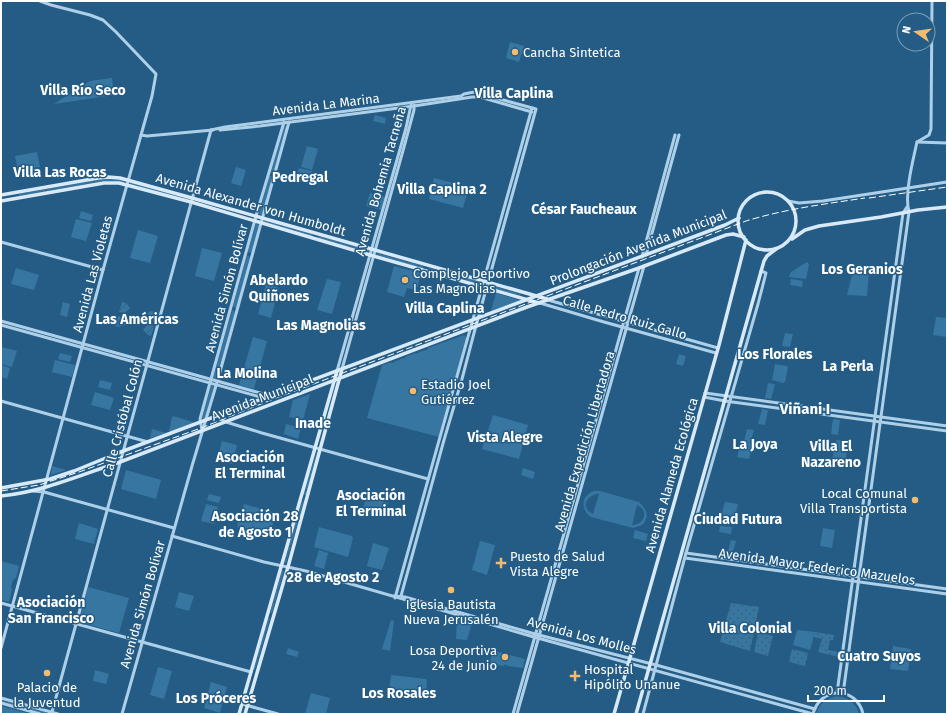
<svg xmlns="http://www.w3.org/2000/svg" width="948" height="715" font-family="'Fira Sans',sans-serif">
<defs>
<pattern id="grass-dots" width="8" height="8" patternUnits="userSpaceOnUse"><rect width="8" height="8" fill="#3876a2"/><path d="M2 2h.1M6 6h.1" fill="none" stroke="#435f73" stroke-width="1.8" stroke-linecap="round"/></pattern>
<pattern id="garden-furrows" width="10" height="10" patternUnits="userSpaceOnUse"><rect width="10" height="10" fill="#3876a2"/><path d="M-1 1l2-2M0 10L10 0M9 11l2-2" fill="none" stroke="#435f73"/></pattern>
</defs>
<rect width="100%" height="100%" fill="#245c85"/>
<!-- grass -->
<g fill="url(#grass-dots)">
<path d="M113,178L125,180L124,183L111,181H103L19,196V194L102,179Z"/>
<path d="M130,182L190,198L189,200L130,184Z"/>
<path d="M264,219L313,234L312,237L263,222Z"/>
<path d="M319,236L369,250L368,253L318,238Z"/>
<path d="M377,253L423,266V269L376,255Z"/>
<path d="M429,268L481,282L480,285L428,271Z"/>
<path d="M490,285L521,294L520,296L489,287Z"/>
<path d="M317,450L319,451L306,495L303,494Z"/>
<path d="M302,501H304L286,563L284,562Z"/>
<path d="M282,570L284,571L272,613H270Z"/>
<path d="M731,603L759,607L750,651L720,642Z"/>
<path d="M268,618L270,619L255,670H253Z"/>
<path d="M758,632L773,636L768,656L754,652Z"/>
<path d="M815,632L834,635L833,640H830L828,650L839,652V657L818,652L822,639L814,637Z"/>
<path d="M792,649L808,653L805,666L789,662Z"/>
<path d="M1,700L52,714H45L1,702Z"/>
</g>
<!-- park -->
<g fill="#3876a2" fill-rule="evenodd">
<path d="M510,42L524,46L519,62L506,58Z"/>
<path d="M112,78L114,95L54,104L90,81Z"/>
<path d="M375,115L386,118L385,124L373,121Z"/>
<path d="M284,125L286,126L287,127L274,172L272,174L271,173L270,171Z"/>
<path d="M307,146L318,149L312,170L301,167Z"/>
<path d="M37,152L40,167L18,170L15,156Z"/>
<path d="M236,167L246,170L241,186L231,183Z"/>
<path d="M299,168L312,171L308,184L295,180Z"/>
<path d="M269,176H272L273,178L262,214L261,215L259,214Z"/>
<path d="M434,178L469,187L463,208L429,199Z"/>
<path d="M370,193L385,197L381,210L366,206Z"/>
<path d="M81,211L93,215L91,221L79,218Z"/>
<path d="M76,219L92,223L86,241L71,237Z"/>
<path d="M257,223L259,225L252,252L249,253L248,251L256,224Z"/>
<path d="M138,230L158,236L150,263L130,258Z"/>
<path d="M202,248L222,253L214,281L195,276Z"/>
<path d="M248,255L250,257L237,307L235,308L233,306L247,256Z"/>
<path d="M807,262L809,264L806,279L789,277L791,272Z"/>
<path d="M394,266L421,273L417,290L407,288L404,297L387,292Z"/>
<path d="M16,268L39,275L34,290L11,284Z"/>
<path d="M853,271L869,273L867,296L847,295Z"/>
<path d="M327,279L341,282L332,314L317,310Z"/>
<path d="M791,279L803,281L802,287L790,285Z"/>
<path d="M266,284L279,288L271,318L258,314Z"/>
<path d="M496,293L519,300V301L491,311Z"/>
<path d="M63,302L70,304L67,317L60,315Z"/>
<path d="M233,310L235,312L217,378L216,379L214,378L213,377L232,311Z"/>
<path d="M936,317L947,318V337L933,335Z"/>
<path d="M785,333L793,334L790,347L782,346Z"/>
<path d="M464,335L467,338L439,437L367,418L382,365L389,363H391L392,362L394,363L395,361L400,360V359H402L403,358L405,359V357L415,353L416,354L417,353H419V352L426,350H427L428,348Z"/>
<path d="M253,337L267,341L254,389L239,385Z"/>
<path d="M1,347L17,351L12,367L1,364Z"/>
<path d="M60,353L72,356L70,362L58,359Z"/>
<path d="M679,354L686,356L683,366L676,364Z"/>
<path d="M55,360L75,365L72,377L52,372Z"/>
<path d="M775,364L786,366L788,367L785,382L783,383L772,380Z"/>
<path d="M2,365L10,368L7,379L1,377V370Z"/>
<path d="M100,380L112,383L110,390L98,387Z"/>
<path d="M768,383L775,384L771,399L765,398Z"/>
<path d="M212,385L214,386V387L205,419L203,420L202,418L211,386Z"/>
<path d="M95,392L114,398L110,410L91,405Z"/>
<path d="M310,394L303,420L289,417L293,400Z"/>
<path d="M762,409L768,410L765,425L758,424Z"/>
<path d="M493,415L528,425L519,459L482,449Z"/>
<path d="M173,416L193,422V424L170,432L169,431L172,417Z"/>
<path d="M833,419L840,420L838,435L831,434Z"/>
<path d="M286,424L301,428L298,439L284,434Z"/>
<path d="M152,429L166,433L150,438Z"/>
<path d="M747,429L754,430L750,443L753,444L749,459L737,457L741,442L748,443L744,441Z"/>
<path d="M836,440L848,441L845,467L831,466Z"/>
<path d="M222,441L237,445L232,464L217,459Z"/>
<path d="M52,466L66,470L51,475Z"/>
<path d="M523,468L535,472L533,479L521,475Z"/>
<path d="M126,470L161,480L156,499L121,489Z"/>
<path d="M594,491H600L639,502L642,505L646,511L647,517L644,523L642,525L633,528L591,517C580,510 581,495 594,491ZM597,494H599L593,514C581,508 585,497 597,494ZM637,505C649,510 645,525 632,525Z"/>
<path d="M209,494L221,497L219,503L207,500Z"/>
<path d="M367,494L379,498V500L388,503L384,516L375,514L374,516L362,512Z"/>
<path d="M725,502L738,504L733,525L719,523Z"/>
<path d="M206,504L218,507L214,524L201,521Z"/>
<path d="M244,504L276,513L269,537L237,527Z"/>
<path d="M79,523L98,529L94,544L75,539Z"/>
<path d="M720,526L732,527L731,534L719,532Z"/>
<path d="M319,527L352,536L353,538L348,557L314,547Z"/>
<path d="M823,528L835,530L832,548L820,546Z"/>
<path d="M635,530L648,534L646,541L633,538Z"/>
<path d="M731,540L736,541L732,555H727Z"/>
<path d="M480,541L495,545L487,575L472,570Z"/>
<path d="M373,543L389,548L382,570L367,566Z"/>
<path d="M319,550L328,553L324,569L314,566Z"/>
<path d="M1,561L19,566L16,578L13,580L11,587L12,590L9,602L1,600Z"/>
<path d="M88,587L129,598L119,633L79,622Z"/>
<path d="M179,592L194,596L189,611L175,607Z"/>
<path d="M457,619H458L472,623L467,640L456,639Z"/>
<path d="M391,620L394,621L390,651L382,649Z"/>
<path d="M797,630L815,632L810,650L793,645Z"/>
<path d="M893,646L911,649L908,671L890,669Z"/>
<path d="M288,648L299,652L297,657L286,654Z"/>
<path d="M492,650L506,654L507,655H510L525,659L523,668L508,666L505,664L504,666L490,664Z"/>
<path d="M158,667L172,671L164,699L150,695Z"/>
<path d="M95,670L109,674L106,684L93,681Z"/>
<path d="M391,675L426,679L427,681L426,694L424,695L389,692Z"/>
<path d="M211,682L227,687L220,713L204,708Z"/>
<path d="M311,693L330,698L326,714H305Z"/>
<path d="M837,696C848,697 856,703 859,714H816C819,704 826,698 837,696Z"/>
<path d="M1,706L30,714H1Z"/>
</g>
<!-- garden -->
<g fill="url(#garden-furrows)">
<path d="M122,302L126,303L130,308L125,313L119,312Z"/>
<path d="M151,311L157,312L155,322L149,320L148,313Z"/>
<path d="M118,316L124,318L125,325L119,327L115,326Z"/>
<path d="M148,324L154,326L151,336L148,335L143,330Z"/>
</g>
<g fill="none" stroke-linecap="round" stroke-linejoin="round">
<!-- tertiary -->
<g stroke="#add0e8" stroke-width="3">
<path d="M211,130L225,127L461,96L464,94L474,92L536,109L474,333L462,379L444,440L401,596"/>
<path d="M220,130L260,126L414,106L472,97H480L532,112"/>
<path d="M141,135L147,136L213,130"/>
<path d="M917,142L947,143"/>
<path d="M788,201L799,203L823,201L947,182"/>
<path d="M1,242L103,270"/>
<path d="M646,255L679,135"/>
<path d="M642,257L675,135"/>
<path d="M548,300L718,348"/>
<path d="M540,303L604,322L716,353"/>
<path d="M1,321L271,396"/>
<path d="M1,325L264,398"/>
<path d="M342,369L404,147L414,110V105"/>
<path d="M337,371L406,128L411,105"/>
<path d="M705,393L947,426"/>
<path d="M704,397L725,401L947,431"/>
<path d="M1,401L148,442"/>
<path d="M217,417L226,422L262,433L428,479"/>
<path d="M202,430L200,419L256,216L284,122"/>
<path d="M33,491L44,492L174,528"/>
<path d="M172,536L264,562L306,571L534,637L813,714"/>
<path d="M686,553L947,589"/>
<path d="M685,558L947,594"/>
<path d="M394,596L405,597L535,634L656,665L815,709"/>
<path d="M395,598L532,108"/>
<path d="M1,603L251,672"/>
<path d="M1,648L103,270L152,96L156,74L116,32L103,20L90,15L51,5L40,1"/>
<path d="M837,693L903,213L907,207"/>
<path d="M843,694L909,212C904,195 913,160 917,142L929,135L931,129L932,1"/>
<path d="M1,698L58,714"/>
<path d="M1,703L40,714"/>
<path d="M242,704L278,714"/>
<path d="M52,712L211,130"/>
<path d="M122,714L192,466L218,379L289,122"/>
<path d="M513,714L639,268"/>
<path d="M517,714L644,266"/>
<path d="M643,714L686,553L758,304L766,273L761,271"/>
<path d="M813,714C820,686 857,686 863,714"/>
</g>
<!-- secondary -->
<g stroke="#d8eaf7" stroke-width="3.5">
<circle cx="767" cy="221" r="29"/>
<path d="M1,195L98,178L108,177L120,178L192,198L547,299"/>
<path d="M1,201L104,183H119L191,202L370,255L539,303"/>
<path d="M792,239L805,230L819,226L881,217L918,210L947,207"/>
<path d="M1,488L50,479L74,471L118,453L725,225L739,218"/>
<path d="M1,496C42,492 81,475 120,462L527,307L639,268L726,235L733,234L744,237"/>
<path d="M239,714L337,371"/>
<path d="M245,714L288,567L342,369"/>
<path d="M614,714L719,345L746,240"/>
<path d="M636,714L764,261L767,256L776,249"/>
</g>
<!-- rail -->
<g stroke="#fff" stroke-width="1" stroke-dasharray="7 3" stroke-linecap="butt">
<path d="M869,198L947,187"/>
<path d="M1,491L39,485L79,472L201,428L271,400L746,221C785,209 825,204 865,198"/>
</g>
</g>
<!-- markers -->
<g fill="#f3bb70" stroke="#245c85" stroke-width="1.5">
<circle cx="515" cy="52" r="4"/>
<circle cx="405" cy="280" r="4"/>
<circle cx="413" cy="391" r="4"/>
<circle cx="915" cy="500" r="4"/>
<path d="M499 557h4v4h4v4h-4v4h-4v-4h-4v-4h4z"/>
<circle cx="451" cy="590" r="4"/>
<circle cx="505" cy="657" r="4"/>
<circle cx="47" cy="673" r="4"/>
<path d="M573 670h4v4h4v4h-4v4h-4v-4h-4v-4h4z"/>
</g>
<g text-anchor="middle" stroke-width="3" stroke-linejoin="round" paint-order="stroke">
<!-- poi labels -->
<g font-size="13" fill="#fff" stroke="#245c85" text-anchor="start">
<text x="523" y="57">Cancha Sintetica</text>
<text x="413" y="278">Complejo Deportivo<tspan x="413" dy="15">Las Magnolias</tspan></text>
<text x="421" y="389">Estadio Joel<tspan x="421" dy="15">Gutiérrez</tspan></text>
<text x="907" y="498" text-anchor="end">Local Comunal<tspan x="907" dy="15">Villa Transportista</tspan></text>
<text x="510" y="561">Puesto de Salud<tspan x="510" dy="15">Vista Alegre</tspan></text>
<text x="451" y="609" text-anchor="middle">Iglesia Bautista<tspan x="451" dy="15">Nueva Jerusalén</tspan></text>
<text x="497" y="655" text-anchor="end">Losa Deportiva<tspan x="497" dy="15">24 de Junio</tspan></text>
<text x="584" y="674">Hospital<tspan x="584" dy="15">Hipólito Unanue</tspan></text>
<text x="47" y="692" text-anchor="middle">Palacio de<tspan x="47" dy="15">la Juventud</tspan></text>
</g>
<!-- street labels -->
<g font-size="13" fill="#fff" stroke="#245c85">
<text transform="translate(326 104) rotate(-7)" y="5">Avenida La Marina</text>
<text transform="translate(380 181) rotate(-74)" y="5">Avenida Bohemia Tacneña</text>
<text transform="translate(251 204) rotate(16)" y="5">Avenida Alexander von Humboldt</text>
<text transform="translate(638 247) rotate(-21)" y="5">Prolongación Avenida Municipal</text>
<text transform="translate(92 274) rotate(-75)" y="5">Avenida Las Violetas</text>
<text transform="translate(226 288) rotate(-75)" y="5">Avenida Simón Bolívar</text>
<text transform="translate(625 317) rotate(16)" y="5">Calle Pedro Ruiz Gallo</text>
<text transform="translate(262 397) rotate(-21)" y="5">Avenida Municipal</text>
<text transform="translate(122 418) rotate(-75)" y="5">Calle Cristóbal Colón</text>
<text transform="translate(584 441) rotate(-74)" y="5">Avenida Expedición Libertadora</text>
<text transform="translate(671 475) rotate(-74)" y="5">Avenida Alameda Ecológica</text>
<text transform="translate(817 566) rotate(8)" y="5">Avenida Mayor Federico Mazuelos</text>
<text transform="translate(142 604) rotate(-74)" y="5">Avenida Simón Bolívar</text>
<text transform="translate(582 635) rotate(15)" y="5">Avenida Los Molles</text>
</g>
<!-- neighbourhood labels -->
<g font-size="14" font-weight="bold" fill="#fff" stroke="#245c85">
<text x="83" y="95">Villa Río Seco</text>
<text x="514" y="98">Villa Caplina</text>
<text x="60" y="177">Villa Las Rocas</text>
<text x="300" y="182">Pedregal</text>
<text x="442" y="194">Villa Caplina 2</text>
<text x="584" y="214">César Faucheaux</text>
<text x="862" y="274">Los Geranios</text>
<text x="279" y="285">Abelardo<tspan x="279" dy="16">Quiñones</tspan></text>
<text x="445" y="313">Villa Caplina</text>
<text x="137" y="324">Las Américas</text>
<text x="321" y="330">Las Magnolias</text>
<text x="775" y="359">Los Florales</text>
<text x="848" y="371">La Perla</text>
<text x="247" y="378">La Molina</text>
<text x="313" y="428">Inade</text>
<text x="505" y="442">Vista Alegre</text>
<text x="755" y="449">La Joya</text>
<text x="831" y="451">Villa El<tspan x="831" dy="16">Nazareno</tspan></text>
<text x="250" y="462">Asociación<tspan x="250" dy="16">El Terminal</tspan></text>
<text x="371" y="500">Asociación<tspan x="371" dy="16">El Terminal</tspan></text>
<text x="255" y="521">Asociación 28<tspan x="255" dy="16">de Agosto 1</tspan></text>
<text x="738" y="524">Ciudad Futura</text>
<text x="333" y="582">28 de Agosto 2</text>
<text x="51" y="607">Asociación<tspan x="51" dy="16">San Francisco</tspan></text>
<text x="750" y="633">Villa Colonial</text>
<text x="879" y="661">Cuatro Suyos</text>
<text x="399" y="698">Los Rosales</text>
<text x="216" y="703">Los Próceres</text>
</g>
<!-- quarter labels -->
<g font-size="15" font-weight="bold" fill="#fff" stroke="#245c85">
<text x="805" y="414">Viñani I</text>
</g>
</g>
<!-- border -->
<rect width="948" height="715" fill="none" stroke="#ffffff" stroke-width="4"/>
<!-- north arrow -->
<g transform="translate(916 32) rotate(283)"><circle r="19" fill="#245c85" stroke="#7c9db6"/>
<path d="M0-3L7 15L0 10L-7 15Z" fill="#f3bb70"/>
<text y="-6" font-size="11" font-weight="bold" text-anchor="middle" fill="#ffffff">N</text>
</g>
<!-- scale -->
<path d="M808 695v6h76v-6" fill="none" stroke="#ffffff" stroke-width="2"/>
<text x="814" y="695" font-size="12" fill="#ffffff" stroke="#245c85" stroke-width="3" paint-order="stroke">200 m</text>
</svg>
